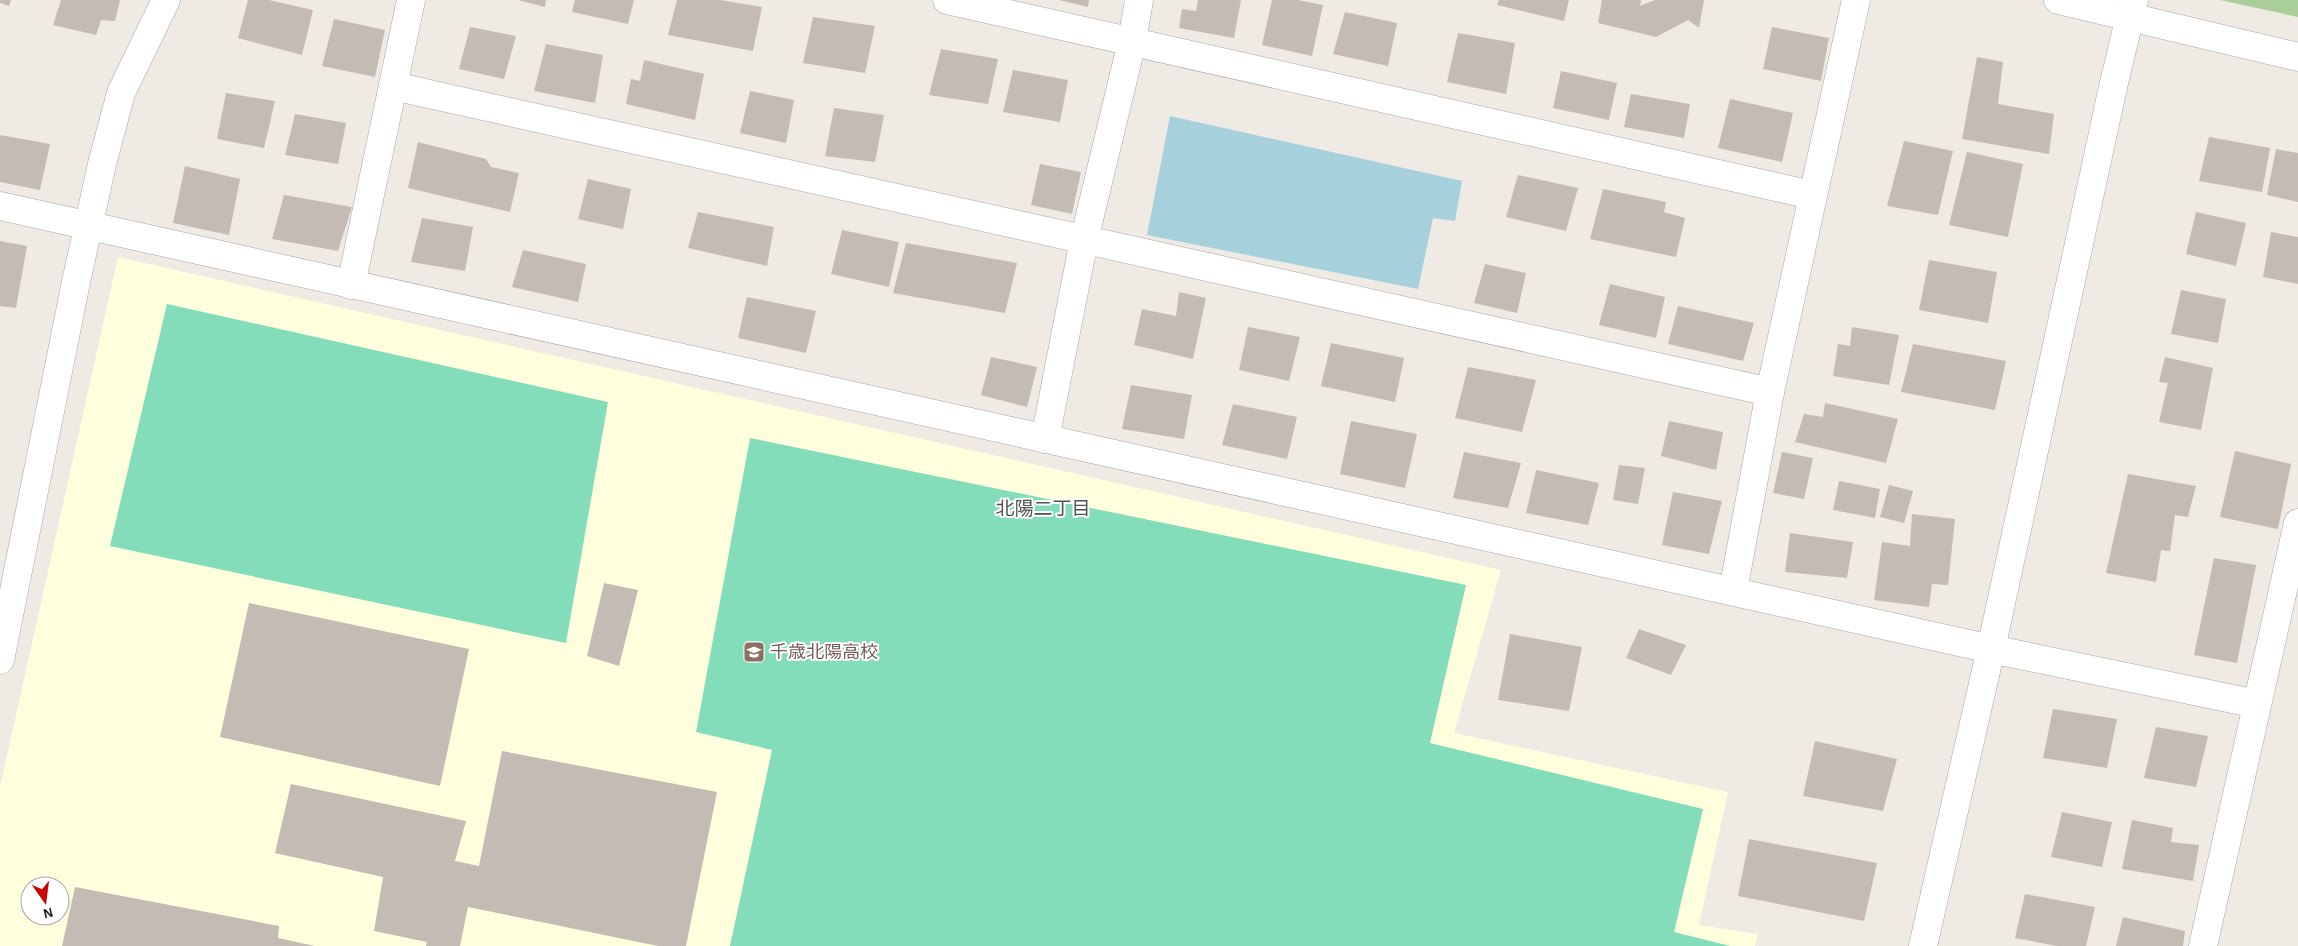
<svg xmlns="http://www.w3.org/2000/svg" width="2298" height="946" font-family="'Alegreya Sans','Noto Sans JP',sans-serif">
<rect width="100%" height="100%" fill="#efebe4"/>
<!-- education -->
<path fill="#ffffde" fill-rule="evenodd" d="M118,257L1501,570L1454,733L1728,792L1699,925L1758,934L1755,946H0V787ZM30,886H60V916H30Z"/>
<!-- forest -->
<path fill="#a9ce99" d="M2220,0H2298V17Z"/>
<!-- pitch -->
<g fill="#83ddba">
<path d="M167,304L608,402L566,643L110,546Z"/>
<path d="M750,438L1466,585L1430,743L1703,809L1674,932L1730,946H730L772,750L696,732Z"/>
</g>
<!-- water -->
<path fill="#a5d0dc" d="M1170,116L1462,181L1455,221L1433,218L1418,289L1147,235Z"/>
<!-- building -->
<g fill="#c4bbb4">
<path d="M0,0H11L9,6L0,3Z"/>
<path d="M61,0H120L115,21L101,20L96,35L53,25Z"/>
<path d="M248,0H269L313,10L302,55L238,38Z"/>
<path d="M518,0H546L545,7Z"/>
<path d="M575,0H634L628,24L572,12Z"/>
<path d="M677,0H720L762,7L753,51L668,35Z"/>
<path d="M1059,0H1089L1088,7Z"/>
<path d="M1198,0H1241L1234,38L1179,28L1182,9L1196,11Z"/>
<path d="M1272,0H1298L1323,5L1312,56L1262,45Z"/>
<path d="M1499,0H1569L1564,21L1497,5Z"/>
<path d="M1602,0H1641L1640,6L1655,0H1704L1699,28L1688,20L1656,37L1598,23Z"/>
<path d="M1345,12L1397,23L1388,66L1333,54Z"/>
<path d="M813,17L875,26L865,73L803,63Z"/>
<path d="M334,19L385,30L375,77L322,66Z"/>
<path d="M470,27L516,36L504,79L459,69Z"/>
<path d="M1772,27L1829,38L1821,81L1763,69Z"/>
<path d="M1458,33L1515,43L1506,94L1447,82Z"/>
<path d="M546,44L603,55L595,103L534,91Z"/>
<path d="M941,49L998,59L988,104L929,95Z"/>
<path d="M1977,57L2003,62L1998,104L2054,114L2049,154L1962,139Z"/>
<path d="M644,60L704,74L695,120L626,104L631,79L640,81Z"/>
<path d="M1013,70L1068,80L1060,122L1003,112Z"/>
<path d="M1561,71L1617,83L1609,120L1553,108Z"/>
<path d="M750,91L794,100L786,143L740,133Z"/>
<path d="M226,93L275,101L264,148L217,139Z"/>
<path d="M1631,94L1690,104L1684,138L1624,127Z"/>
<path d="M1730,99L1793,113L1782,162L1718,148Z"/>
<path d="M834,108L884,115L875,162L825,156Z"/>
<path d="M295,114L346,123L338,164L285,155Z"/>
<path d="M0,135L50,144L40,190L0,182Z"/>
<path d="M2209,137L2270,148L2262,192L2199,181Z"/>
<path d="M1904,141L1953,151L1938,215L1887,206Z"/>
<path d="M418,142L486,159L491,167L519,173L510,212L408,188Z"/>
<path d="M2276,149L2298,153V202L2267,195Z"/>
<path d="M1967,152L2023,164L2008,237L1949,225Z"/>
<path d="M1040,164L1081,172L1072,214L1031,205Z"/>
<path d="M185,166L240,179L229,235L173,223Z"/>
<path d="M1518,175L1578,188L1566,231L1506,217Z"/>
<path d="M588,179L631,189L623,229L578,219Z"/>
<path d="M1603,189L1666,202L1664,212L1685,218L1676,257L1590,239Z"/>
<path d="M284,195L352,207L338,251L272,239Z"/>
<path d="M698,212L774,227L767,266L688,248Z"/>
<path d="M2196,212L2246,223L2236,266L2186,254Z"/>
<path d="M422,218L473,227L465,271L411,262Z"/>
<path d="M842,230L899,242L889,287L831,274Z"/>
<path d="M2271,232L2298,237V284L2263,277Z"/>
<path d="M0,241L27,246L16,308L0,306Z"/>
<path d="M906,243L1017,263L1005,313L893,293Z"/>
<path d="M523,250L586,264L578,302L512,287Z"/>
<path d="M1929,260L1997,272L1988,323L1919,310Z"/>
<path d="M1485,264L1526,273L1517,313L1474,303Z"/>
<path d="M1610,284L1665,297L1656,338L1599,325Z"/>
<path d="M2181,290L2226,299L2218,343L2171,334Z"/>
<path d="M1179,292L1206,298L1193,359L1134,345L1142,309L1176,316Z"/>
<path d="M747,297L816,311L806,353L738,338Z"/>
<path d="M1678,306L1754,323L1743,361L1668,344Z"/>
<path d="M1248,327L1300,337L1289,381L1239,370Z"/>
<path d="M1852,327L1899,335L1889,385L1833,376L1838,344L1850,346Z"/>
<path d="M1331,343L1404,358L1395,402L1321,386Z"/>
<path d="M1913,344L2006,361L1995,410L1901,392Z"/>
<path d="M991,357L1037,367L1027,407L981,395Z"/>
<path d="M2165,357L2213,368L2201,430L2159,422L2168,383L2159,382Z"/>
<path d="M1468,367L1536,380L1522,432L1455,418Z"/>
<path d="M1131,385L1192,395L1184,439L1122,429Z"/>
<path d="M1825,403L1898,419L1886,463L1795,442L1804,414L1823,417Z"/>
<path d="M1233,404L1297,417L1287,459L1222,445Z"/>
<path d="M1351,421L1417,434L1405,488L1340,474Z"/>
<path d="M1669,421L1723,432L1716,470L1661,456Z"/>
<path d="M2235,451L2291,464L2278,529L2220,517Z"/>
<path d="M1464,452L1521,463L1508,508L1453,498Z"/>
<path d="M1782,452L1813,458L1804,499L1773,493Z"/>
<path d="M1619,465L1645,468L1638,504L1613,500Z"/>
<path d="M1536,470L1599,483L1588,525L1526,513Z"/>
<path d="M2128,474L2196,486L2188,517L2175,515L2170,551L2161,550L2156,582L2106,573Z"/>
<path d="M1839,481L1880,489L1875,518L1833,510Z"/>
<path d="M1889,485L1913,491L1904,523L1880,517Z"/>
<path d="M1673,492L1722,501L1709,554L1662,545Z"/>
<path d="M1912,514L1955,519L1948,585L1932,584L1929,607L1874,600L1882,542L1910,546Z"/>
<path d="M1790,533L1853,542L1847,578L1785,572Z"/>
<path d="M2214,558L2256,565L2237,663L2194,655Z"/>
<path d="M604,583L638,590L619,666L587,656Z"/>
<path d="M249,603L469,649L440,786L220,737Z"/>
<path d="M1639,629L1686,645L1671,675L1626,658Z"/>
<path d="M1510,634L1582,647L1569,711L1498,700Z"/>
<path d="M2053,709L2117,719L2107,768L2043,758Z"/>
<path d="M2156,727L2208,736L2196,787L2144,778Z"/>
<path d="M1815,741L1897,759L1883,811L1803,796Z"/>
<path d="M502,751L717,792L686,946H658L468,907L460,946H426L427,942L374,931L383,877L275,853L291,784L466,821L455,861L479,866Z"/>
<path d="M2062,812L2112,822L2102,867L2051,857Z"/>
<path d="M2132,820L2173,828L2171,842L2199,845L2193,881L2122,869Z"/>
<path d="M1749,839L1877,863L1864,921L1738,896Z"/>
<path d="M75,887L279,926L278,938L315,946H62Z"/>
<path d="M2025,894L2095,907L2086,946H2057L2015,938Z"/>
<path d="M2123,917L2185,931L2183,946H2116Z"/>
</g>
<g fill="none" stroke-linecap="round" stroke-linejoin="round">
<!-- minor casing -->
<g stroke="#a5a5a5" stroke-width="29">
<g id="minor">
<path d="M947,0L1812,195"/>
<path d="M2058,0L2298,57"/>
<path d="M393,86L1770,392"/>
<path d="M0,206L1991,649L2257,704"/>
<path d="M351,285L411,0"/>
<path d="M1045,439L1084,240L1132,42L1139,0"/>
<path d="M1733,591L1770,392L1856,0"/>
<path d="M0,660L76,282L102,164L121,93L166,0"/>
<path d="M1923,946L1991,649L2113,87L2134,0"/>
<path d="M2203,946L2298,523"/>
</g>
</g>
<!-- minor -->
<use href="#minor" stroke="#fff" stroke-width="28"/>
</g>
<!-- icons -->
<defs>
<g id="school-square" transform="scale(1.125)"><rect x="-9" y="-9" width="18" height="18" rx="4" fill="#8d6e63" stroke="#fff"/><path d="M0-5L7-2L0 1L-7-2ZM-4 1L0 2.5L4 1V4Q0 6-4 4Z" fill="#fff"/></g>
</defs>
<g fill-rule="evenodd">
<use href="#school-square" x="754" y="652"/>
</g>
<g text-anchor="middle" stroke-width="4" stroke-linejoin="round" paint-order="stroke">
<!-- education labels -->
<g font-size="18" fill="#785e54" stroke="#fff" text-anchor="start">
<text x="770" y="658">千歳北陽高校</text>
</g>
<!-- neighbourhood labels -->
<g font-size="19" fill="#515151" stroke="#fff">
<text x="1043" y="515">北陽二丁目</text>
</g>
</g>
<!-- north arrow -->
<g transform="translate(45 901) rotate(166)"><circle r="24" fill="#ffffff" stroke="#a5a5a5"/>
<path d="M0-4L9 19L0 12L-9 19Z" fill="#ca0203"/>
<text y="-8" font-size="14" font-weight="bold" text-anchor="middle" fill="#1e1e1e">N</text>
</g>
</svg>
